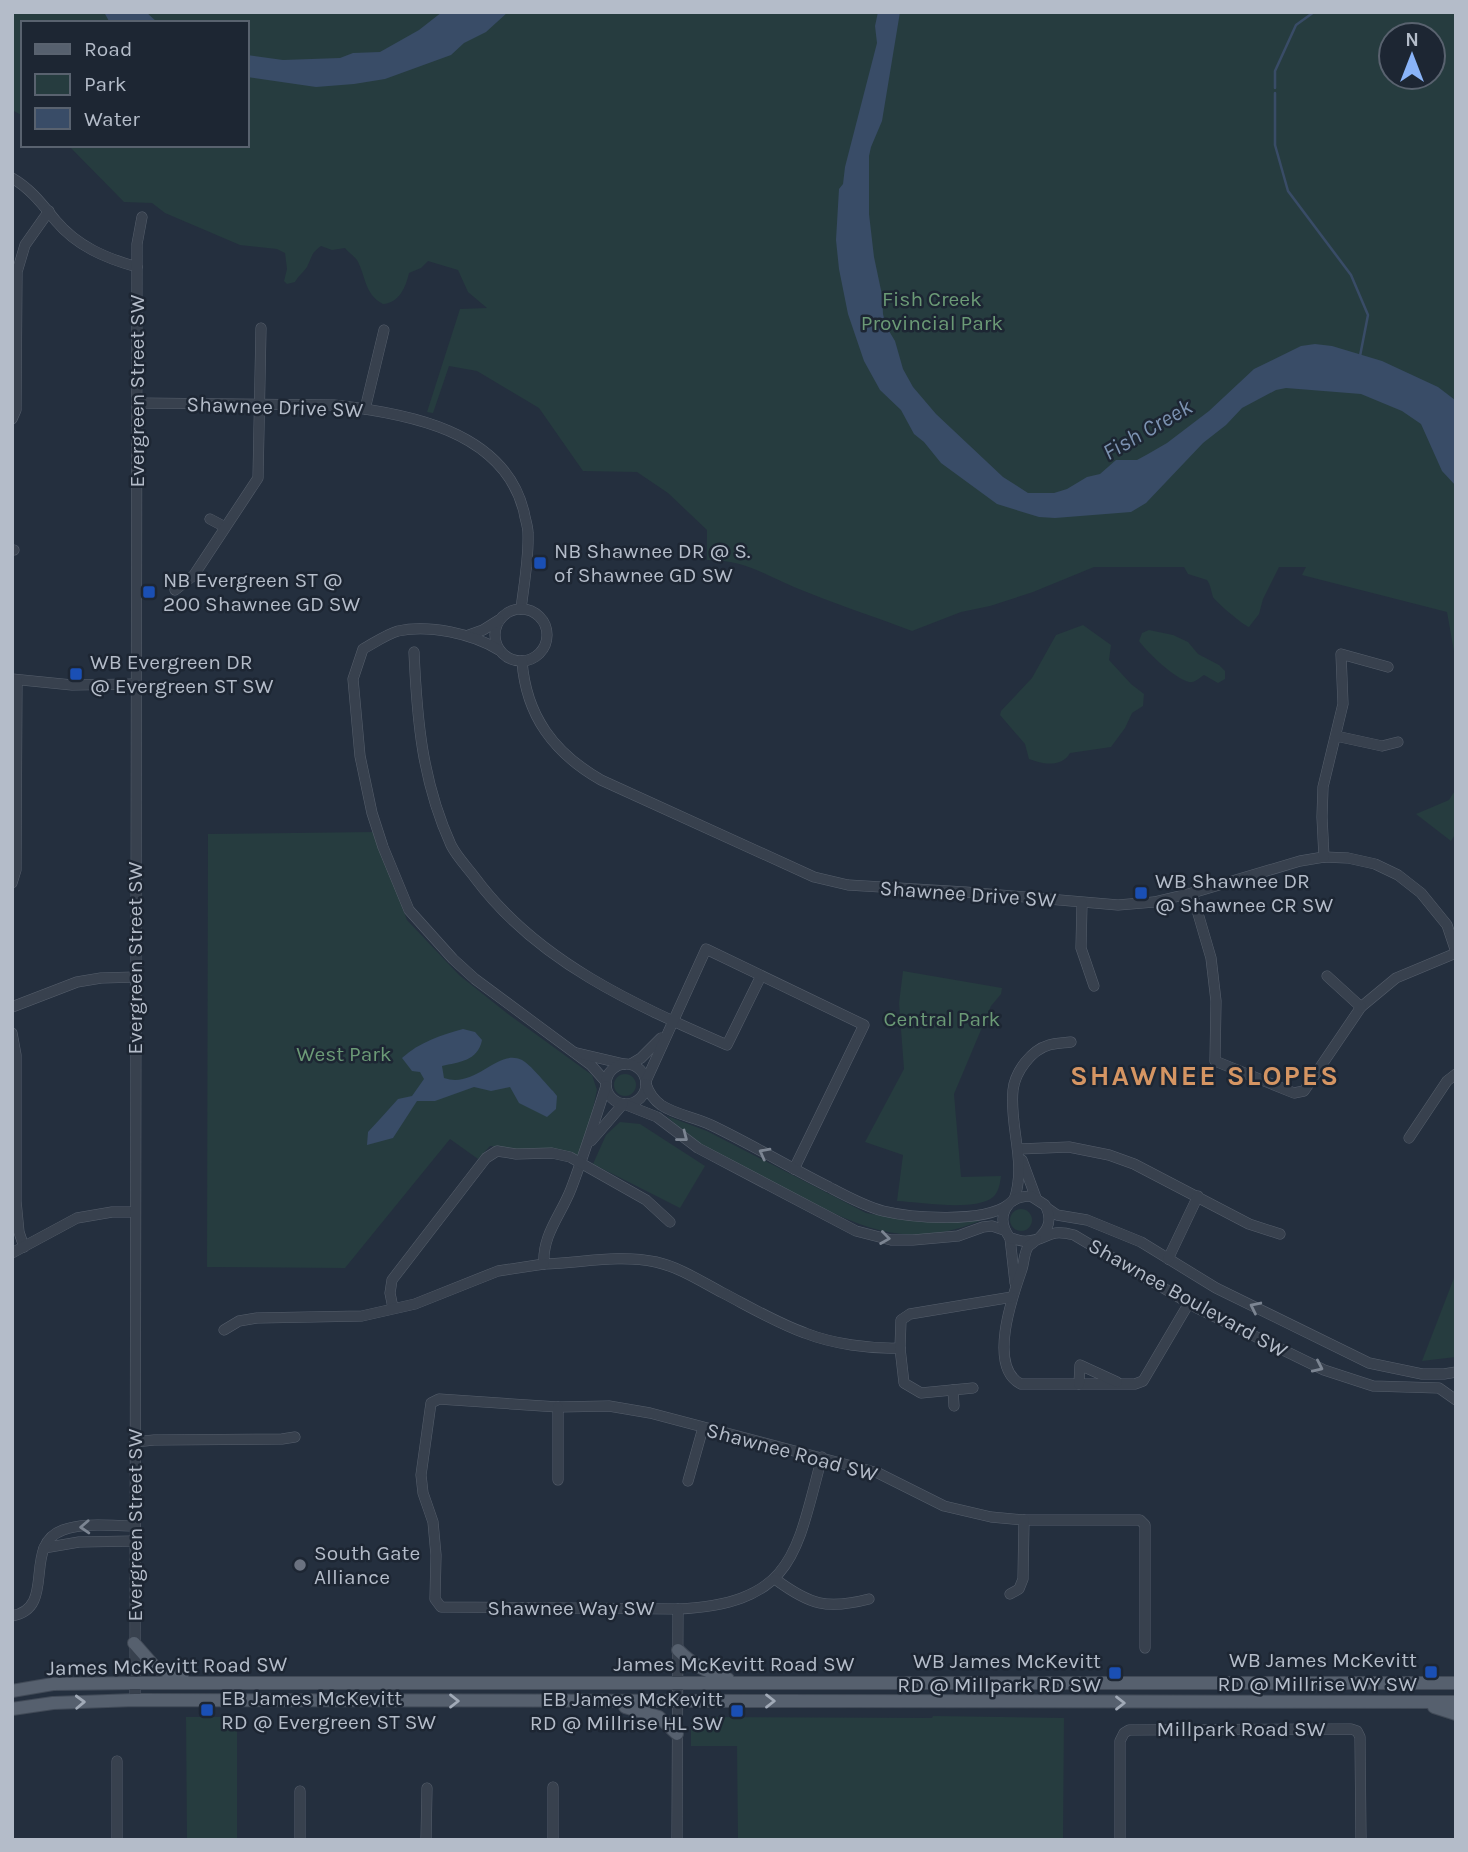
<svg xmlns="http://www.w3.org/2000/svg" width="1468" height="1852" font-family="Karla,sans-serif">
<rect width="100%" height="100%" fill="#242f3e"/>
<!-- green -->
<g fill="#263c3f" fill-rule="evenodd">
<path d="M12,12H1456V663L1447,612L1302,575L1306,567H1279L1263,599L1259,614L1249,627C1243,625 1216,602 1213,597C1211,591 1211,586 1207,580L1188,574L1184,567H1094L1033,592L990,606L961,612L912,631C873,616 832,603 794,587C761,573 745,560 707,560V530L668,493L637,472L583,471L539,408L477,371L449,366L433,413L427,412L460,309L487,308L468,292L458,270L428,261L421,268L409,273C406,287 399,303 383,304C364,294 366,276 357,260C354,256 348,252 345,248L332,250L321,246C311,253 312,257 307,267C303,273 298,276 295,282L287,284L284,281L287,269L285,253L277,249L240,245L165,213L152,203L124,202L68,145H247V23H23V116L12,110ZM1391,35H1433V77H1391Z"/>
<path d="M1083,625L1111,645L1109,660L1131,684L1144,694L1143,706L1132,713L1125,728L1111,747L1070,753C1062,767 1044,765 1029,759L1025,744L1000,715L1001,711L1032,678L1056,635Z"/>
<path d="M1149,630L1173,635L1188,642L1198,654L1219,665L1225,671V679L1218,683L1204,675C1199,678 1195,683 1189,682C1174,678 1147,652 1139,641L1142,633Z"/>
<path d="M1456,789V833L1451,841L1416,814L1449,800Z"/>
<path d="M374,832L407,920L459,975L508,1014L592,1075L597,1090L582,1159L490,1146L478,1159L450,1139L345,1268L207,1267L208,834Z"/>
<path d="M903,971L1002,988L1001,994L991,1006L954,1094L961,1177L1001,1176C1000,1183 999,1192 993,1197C975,1212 920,1202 897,1201L903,1155L865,1142L904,1069L899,1003Z"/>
<circle cx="625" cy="1085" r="11"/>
<path d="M667,1116L707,1131L866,1213L905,1220L980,1221C904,1251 859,1227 792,1192C762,1176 731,1160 701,1144L681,1130Z"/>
<path d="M620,1122L640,1124L705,1166L680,1208L593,1164L606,1135Z"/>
<circle cx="1021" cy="1220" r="11"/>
<path d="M1456,1275V1357L1422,1361L1454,1278Z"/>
<path d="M933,1716L1064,1718L1063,1840H738L737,1746H691V1717L932,1718Z"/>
<path d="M186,1717H237V1840H187Z"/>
</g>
<!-- water -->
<g fill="#394c67">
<path d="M104,12H146L158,23H110Z"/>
<path d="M442,12H508L486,32L464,43L451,55L385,79L354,84L316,87L247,77V55L283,60L340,58L353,53L380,52L419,30Z"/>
<path d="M878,12H900L882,121L871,147L869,156V214L874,257L882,295L883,314L886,326L895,341L903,369L913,387L936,414L1003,477L1028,493H1054L1067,489L1087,477L1100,474L1116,460H1137L1148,454L1167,443L1209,411L1254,369L1301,346L1315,344L1332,346L1382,361L1438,387L1455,400L1456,486L1442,471L1421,424L1402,411L1361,394L1286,388L1276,390L1242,408L1226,425L1203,443L1146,503L1131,512L1055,518L1039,517L997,504L941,463L924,442L914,434L901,410L880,390L864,361L848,314L839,269L836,240L839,189L843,184L845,167L877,43L875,26Z"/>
<path d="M463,1029L475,1032L482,1040C478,1061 459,1062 442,1066L444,1078C476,1089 497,1048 522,1060C530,1064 545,1083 553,1091L557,1096L556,1109L547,1117L519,1103L510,1087L491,1091L474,1087L435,1101H417L393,1138L367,1145L368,1132L380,1119L398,1099L412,1096L424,1079L420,1072L412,1071L402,1058C419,1042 442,1035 463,1029Z"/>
</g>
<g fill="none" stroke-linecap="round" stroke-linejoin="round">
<!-- stream -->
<g stroke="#394c67" stroke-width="2.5">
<path d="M1395,12H1396"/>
<path d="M1275,88V71L1296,25L1314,12"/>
<path d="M1275,93V145L1288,191L1351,275L1368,315L1360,356"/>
</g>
<!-- minor casing -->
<g stroke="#565f6c" stroke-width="11">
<g id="minor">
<path d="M12,178C31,189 42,204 56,221C77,246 105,258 137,267"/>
<path d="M137,403L334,405C406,413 504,430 524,512C525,519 528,526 528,533C529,558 524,584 521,609"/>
<path d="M365,409L384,330"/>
<path d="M12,419L16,410L17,272L25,245L49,211"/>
<path d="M210,519L225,527"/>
<path d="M12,550H14"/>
<path d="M175,590L194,575L258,478L261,328"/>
<circle cx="521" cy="635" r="26"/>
<path d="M469,635L483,630L499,620"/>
<path d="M499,650C473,634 429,624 398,631C387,634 374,643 363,649L353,679L360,756L372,813L383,847L409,910L453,959L475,979L591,1065L606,1082"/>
<path d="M414,652C417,720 422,781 451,845C457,857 468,868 476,879C538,962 635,1005 727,1045L761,976"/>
<path d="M522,661C526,716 554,753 601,780L814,877L848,885L965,892L1118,905L1154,902L1192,893L1300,861L1324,857L1348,858L1375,864L1398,875L1421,893L1447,925L1456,952"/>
<path d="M12,679L72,685L136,684"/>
<path d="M1336,736L1382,746L1398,742"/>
<path d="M1324,857L1322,817L1323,787L1343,704L1341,654L1388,667"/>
<path d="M12,883L16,870L17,680"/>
<path d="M1192,893L1211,958L1216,1001L1215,1061L1294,1093L1304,1091L1361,1007L1396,978L1456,953"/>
<path d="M1082,903L1081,948L1094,986"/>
<path d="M1327,976L1361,1007"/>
<path d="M12,1007L77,982L101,978L136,977"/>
<path d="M12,1033L16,1055V1201L19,1232L24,1247"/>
<path d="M577,1053L624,1064"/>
<path d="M631,1064L641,1058L661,1038"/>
<circle cx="626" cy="1084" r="20"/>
<path d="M646,1081L706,949L864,1025L794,1169"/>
<path d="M646,1084C649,1093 654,1100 661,1105C676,1115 695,1117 711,1125C751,1144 789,1167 829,1187C846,1196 864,1206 883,1211C912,1218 983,1223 1008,1205"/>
<path d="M606,1086C595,1120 584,1155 571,1189C561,1215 542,1235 544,1264C581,1263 619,1254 656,1262C679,1267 702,1282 723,1293C750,1307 777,1323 805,1333C833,1344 870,1349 900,1348"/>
<path d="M624,1104L657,1117L698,1148L856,1231L891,1240H913L958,1236L983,1227L992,1226L1004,1230"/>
<path d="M1409,1138L1447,1081L1456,1074"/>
<path d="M591,1141L623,1104"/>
<path d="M1019,1149L1069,1147L1109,1155L1134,1164L1249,1224L1280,1234"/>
<path d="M1022,1160L1036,1198"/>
<path d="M1014,1200C1027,1163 1009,1127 1013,1090C1015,1072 1031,1050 1049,1045C1056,1043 1064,1043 1071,1042"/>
<path d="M1047,1208L1057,1215L1087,1220L1141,1242L1216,1288L1369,1363L1422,1374H1444L1456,1372"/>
<path d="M1010,1238L1015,1283"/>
<path d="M1039,1238C1050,1228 1052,1218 1045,1205L1031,1196C1005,1196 995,1218 1010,1238C1016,1239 1022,1242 1028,1241C1049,1240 1046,1228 1074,1235L1197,1308L1324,1370L1373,1386L1439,1388L1456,1400"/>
<path d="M1036,1240C1034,1243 1030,1244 1028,1247C1024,1253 1024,1263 1022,1269C1013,1295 987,1367 1021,1384H1135L1143,1381L1189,1303"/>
<path d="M12,1253L77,1218L112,1212H135"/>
<path d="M1168,1259L1198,1196"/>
<path d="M393,1308L390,1293L392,1280L486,1158L497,1151L516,1154L552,1153L570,1157L646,1200L670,1222"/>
<path d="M224,1330L239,1321L257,1318L362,1316L415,1304L498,1271L544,1264"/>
<path d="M1079,1384L1080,1365L1117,1382"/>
<path d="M973,1388L921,1393L904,1383L900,1348L901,1320L910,1314L1012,1297"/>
<path d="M953,1390L954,1406"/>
<path d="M135,1442L154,1440L282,1439L295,1437"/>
<path d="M822,1457C796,1554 794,1603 678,1609L441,1607L435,1599L436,1555L433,1522L423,1493L421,1475L431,1403L439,1399L558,1407L609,1406L650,1413L878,1473L944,1506L991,1517L1024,1520H1140L1145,1525V1648"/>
<path d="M558,1480V1407"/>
<path d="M688,1481L703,1428"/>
<path d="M44,1548L79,1542L135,1541"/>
<path d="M775,1579C810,1605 827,1610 869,1599"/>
<path d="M1010,1594L1019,1589L1023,1579L1024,1520"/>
<path d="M12,1616C58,1608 21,1545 63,1530C84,1522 113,1526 135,1526"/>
<path d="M135,1700L137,244L142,217"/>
<path d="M553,1787V1840"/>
<path d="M300,1791V1840"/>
<path d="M117,1840V1761"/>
<path d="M426,1840L427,1788"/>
<path d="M677,1840L678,1609"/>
<path d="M1120,1840V1741L1124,1733L1129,1730L1351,1729L1357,1731L1360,1737L1361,1840"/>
</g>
</g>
<!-- major casing -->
<g stroke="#414a57" stroke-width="14">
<g id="major">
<path d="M134,1643L155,1667L183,1679"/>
<path d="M678,1650C694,1666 708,1672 728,1679"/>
<path d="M12,1691L53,1684L134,1683H1456"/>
<path d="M625,1707L659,1717L677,1734"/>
<path d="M1434,1707L1456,1714"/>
<path d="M12,1709L53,1703L135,1700L1456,1702"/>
</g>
</g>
<!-- minor -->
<use href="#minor" stroke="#38414e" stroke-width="10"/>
<!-- major -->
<use href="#major" stroke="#56606e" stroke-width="12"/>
</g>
<!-- one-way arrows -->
<defs><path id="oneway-chevron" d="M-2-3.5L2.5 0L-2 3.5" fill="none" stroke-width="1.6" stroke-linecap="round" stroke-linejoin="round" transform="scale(1.75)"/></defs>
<g stroke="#7c8592">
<use href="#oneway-chevron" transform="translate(683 1137) rotate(38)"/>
<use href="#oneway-chevron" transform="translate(764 1153) rotate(-152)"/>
<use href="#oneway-chevron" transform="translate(885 1238) rotate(8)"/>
<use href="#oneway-chevron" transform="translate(1255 1307) rotate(-154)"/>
<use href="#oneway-chevron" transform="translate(1318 1367) rotate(25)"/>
<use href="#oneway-chevron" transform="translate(85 1527) rotate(177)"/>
</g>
<g stroke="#a1aab7">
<use href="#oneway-chevron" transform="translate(454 1701)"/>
<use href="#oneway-chevron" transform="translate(770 1701)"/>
<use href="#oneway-chevron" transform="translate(80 1702) rotate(-2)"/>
<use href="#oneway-chevron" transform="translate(1120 1703)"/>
</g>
<!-- markers -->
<g fill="#1a4fb4" stroke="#1d2633" stroke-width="2.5">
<rect x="533" y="556" width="14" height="14" rx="3.5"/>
<rect x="142" y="585" width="14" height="14" rx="3.5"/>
<rect x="69" y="667" width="14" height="14" rx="3.5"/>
<rect x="1134" y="886" width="14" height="14" rx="3.5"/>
<rect x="1424" y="1665" width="14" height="14" rx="3.5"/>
<rect x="1108" y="1666" width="14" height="14" rx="3.5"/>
<rect x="200" y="1703" width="14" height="14" rx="3.5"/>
<rect x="730" y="1704" width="14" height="14" rx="3.5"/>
</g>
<circle fill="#6b7280" stroke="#1d2633" stroke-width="2.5" cx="300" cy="1565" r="7"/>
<g text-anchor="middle" stroke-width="5" stroke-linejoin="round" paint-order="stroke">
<!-- park labels -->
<g font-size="21" fill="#6b9a76" stroke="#1d2633">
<text x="932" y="306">Fish Creek<tspan x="932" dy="24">Provincial Park</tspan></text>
<text x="942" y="1026">Central Park</text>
<text x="344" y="1061">West Park</text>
</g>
<!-- street labels -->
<g font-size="21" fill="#b4bcc9" stroke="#1d2633">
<text transform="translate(137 391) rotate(-90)" y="7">Evergreen Street SW</text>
<text transform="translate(275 407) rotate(2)" y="7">Shawnee Drive SW</text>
<text transform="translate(968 894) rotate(4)" y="7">Shawnee Drive SW</text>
<text transform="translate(135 958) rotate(-90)" y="7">Evergreen Street SW</text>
<text transform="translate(1188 1298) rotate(29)" y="7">Shawnee Boulevard SW</text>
<text transform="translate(792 1452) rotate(15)" y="7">Shawnee Road SW</text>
<text transform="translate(135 1525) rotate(-90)" y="7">Evergreen Street SW</text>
<text x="571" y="1615">Shawnee Way SW</text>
<text x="734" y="1671">James McKevitt Road SW</text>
<text transform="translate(167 1666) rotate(-1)" y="7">James McKevitt Road SW</text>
<text x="1241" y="1736">Millpark Road SW</text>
</g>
<!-- poi labels -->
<g font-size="21" fill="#b4bcc9" stroke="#1d2633" text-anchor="start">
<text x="554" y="558">NB Shawnee DR @ S.<tspan x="554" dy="24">of Shawnee GD SW</tspan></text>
<text x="163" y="587">NB Evergreen ST @<tspan x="163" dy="24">200 Shawnee GD SW</tspan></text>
<text x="90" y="669">WB Evergreen DR<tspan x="90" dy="24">@ Evergreen ST SW</tspan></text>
<text x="1155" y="888">WB Shawnee DR<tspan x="1155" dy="24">@ Shawnee CR SW</tspan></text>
<text x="314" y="1560">South Gate<tspan x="314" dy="24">Alliance</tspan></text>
<text x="1417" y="1667" text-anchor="end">WB James McKevitt<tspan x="1417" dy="24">RD @ Millrise WY SW</tspan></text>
<text x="1101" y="1668" text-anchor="end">WB James McKevitt<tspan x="1101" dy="24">RD @ Millpark RD SW</tspan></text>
<text x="221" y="1705">EB James McKevitt<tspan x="221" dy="24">RD @ Evergreen ST SW</tspan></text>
<text x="723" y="1706" text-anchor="end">EB James McKevitt<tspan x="723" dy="24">RD @ Millrise HL SW</tspan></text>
</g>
<!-- water labels -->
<g font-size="23" font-style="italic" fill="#7c92b1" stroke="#1d2633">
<text transform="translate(1147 429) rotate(-30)" y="8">Fish Creek</text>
</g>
<!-- district labels -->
<g font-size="28" font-weight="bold" letter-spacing="2" fill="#d59563" stroke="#1d2633">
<text x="1205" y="1085">SHAWNEE SLOPES</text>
</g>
</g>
<!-- border -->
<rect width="1468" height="1852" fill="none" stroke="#b4bcc9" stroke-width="28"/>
<!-- legend -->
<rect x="21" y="21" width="228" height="126" fill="#1d2633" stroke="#59626f" stroke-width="2"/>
<rect x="35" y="44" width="35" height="10" fill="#56606e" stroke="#59626f" stroke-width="2"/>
<text x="84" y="56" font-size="21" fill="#b4bcc9">Road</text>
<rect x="35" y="74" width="35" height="21" fill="#263c3f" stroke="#59626f" stroke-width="2"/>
<text x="84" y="91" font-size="21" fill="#b4bcc9">Park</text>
<rect x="35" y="108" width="35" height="21" fill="#394c67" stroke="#59626f" stroke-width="2"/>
<text x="84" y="126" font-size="21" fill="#b4bcc9">Water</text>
<!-- north arrow -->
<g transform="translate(1412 56)"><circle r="33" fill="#1d2633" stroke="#59626f" stroke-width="2"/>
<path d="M0-5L12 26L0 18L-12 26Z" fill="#8ab4f8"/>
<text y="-10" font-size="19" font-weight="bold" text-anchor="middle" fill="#b4bcc9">N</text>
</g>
</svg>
